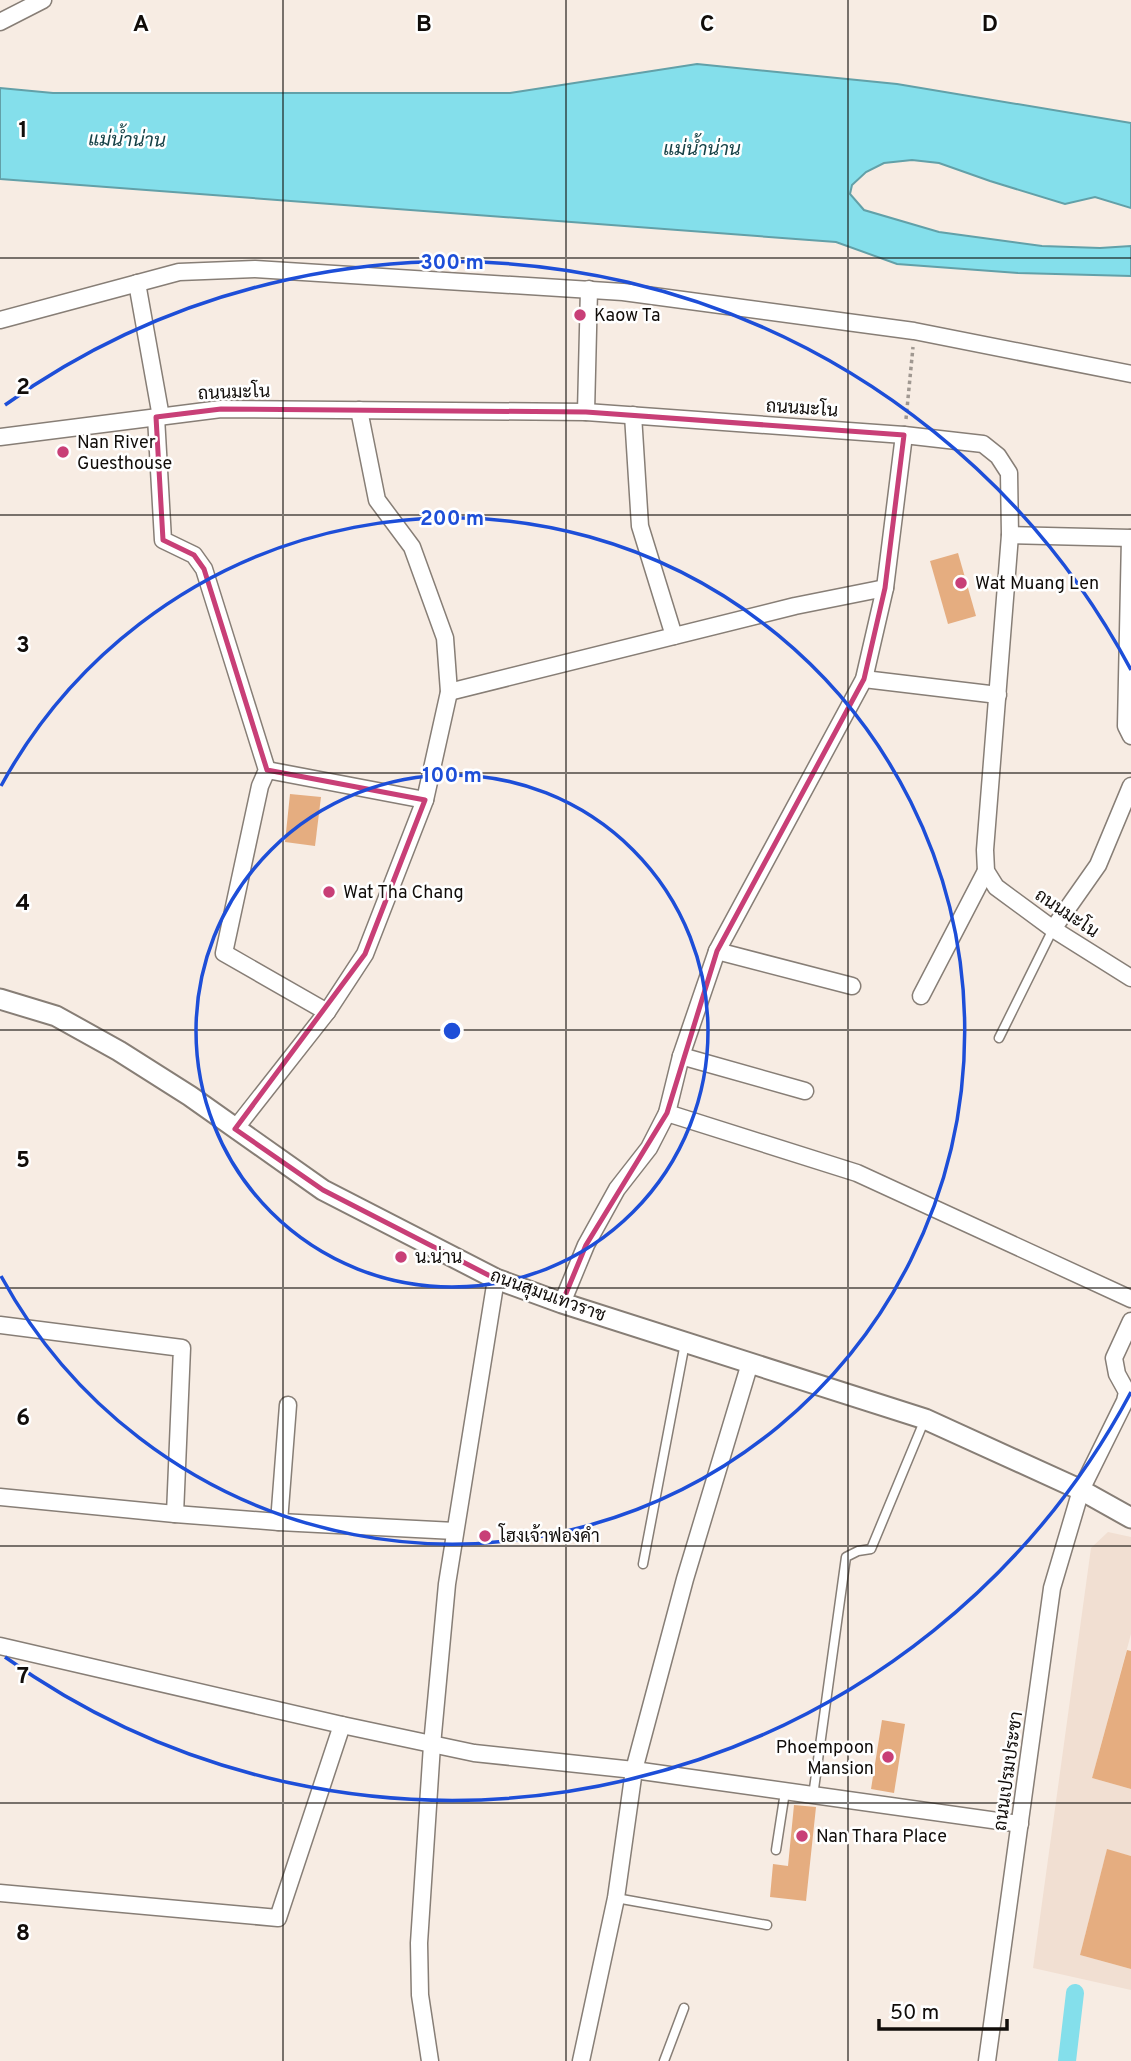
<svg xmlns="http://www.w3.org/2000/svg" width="1131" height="2061" font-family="Overpass,Sarabun,sans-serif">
<rect width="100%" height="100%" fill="#f7ece3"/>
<!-- built -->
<path fill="#f1dfd2" d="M1108,1532L1131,1537V1634L1092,1778L1131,1789V1856L1107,1850L1080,1955L1131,1969V1990L1033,1968L1091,1548Z"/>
<!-- water -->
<path fill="#84dfeb" stroke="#62a0a8" stroke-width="2" d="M697,64L897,84L1131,123V208L1095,197L1065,204L990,181L939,163L912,160L884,163L866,172L852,185L850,194L864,210L939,232L1042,246L1100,248L1131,246V276L1018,273L897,264L836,242L0,179V88L53,93H510Z"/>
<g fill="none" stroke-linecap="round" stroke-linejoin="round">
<!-- canal -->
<path stroke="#84dfeb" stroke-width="18" d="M1067,2061L1075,1993"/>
</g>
<!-- building -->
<g fill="#e5ad80">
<path d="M958,553L976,616L948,624L930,561Z"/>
<path d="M290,794L321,797L315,846L285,842Z"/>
<path d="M1127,1650L1131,1651V1789L1092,1778Z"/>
<path d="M882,1720L905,1724L894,1793L871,1789Z"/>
<path d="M794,1805L816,1807L806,1901L770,1897L773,1864L788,1866Z"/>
<path d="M1107,1849L1131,1856V1969L1080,1955Z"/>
</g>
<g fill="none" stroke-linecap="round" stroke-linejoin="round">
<!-- service casing -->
<g stroke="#877e76" stroke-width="11">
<g id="service">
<path d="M999,1038L1053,929"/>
<path d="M643,1564L685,1343"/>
<path d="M813,1796L846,1557L858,1551L871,1549L925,1419"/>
<path d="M776,1850L785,1792"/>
<path d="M616,1898L767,1925"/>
<path d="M664,2061L684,2008"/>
</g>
</g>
<!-- minor casing -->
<g stroke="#877e76" stroke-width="19">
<g id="minor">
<path d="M0,22L43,0"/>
<path d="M137,283L161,417"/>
<path d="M0,320L179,272L255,269L623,292L914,331L1131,374"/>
<path d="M586,412L589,289"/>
<path d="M633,415L640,526L674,636"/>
<path d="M156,417L163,540L194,555L204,569L267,770L260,786L224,953L327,1012"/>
<path d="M0,437L221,409L586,412L904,435L983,444L998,456L1009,473L1010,535L985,850L986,871L996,887L1053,929L1131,978"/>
<path d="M1010,535L1131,538"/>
<path d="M1130,538L1126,726L1131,736"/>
<path d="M864,679L998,695"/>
<path d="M449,692L795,606L885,588"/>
<path d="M267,770L425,800"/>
<path d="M1053,929L1098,865L1131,786"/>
<path d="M717,951L852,986"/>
<path d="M921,996L986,871"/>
<path d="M681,1056L805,1091"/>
<path d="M667,1113L857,1173L1131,1299"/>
<path d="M235,1129L327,1012L365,954L425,800L449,692L445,638L412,547L377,500L359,410"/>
<path d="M562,1303L586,1245L617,1189L649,1148L667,1113L681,1056L717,951L864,679L885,588L904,435"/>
<path d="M0,1325L182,1348L175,1514"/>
<path d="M0,1497L175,1514L279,1522L455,1531"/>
<path d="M279,1522L288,1405"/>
<path d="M0,1646L342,1725L474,1753L634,1770L1020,1824"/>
<path d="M0,1893L278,1918L342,1725"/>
<path d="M430,2061L420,1995L419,1943L432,1745L447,1584L496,1279"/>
<path d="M581,2061L616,1898L634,1770L685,1579L750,1363"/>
<path d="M987,2061L1052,1588L1081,1490L1125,1401L1127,1392L1117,1374L1114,1358L1131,1321"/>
</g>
</g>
<!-- tertiary casing -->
<g stroke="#877e76" stroke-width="23">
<path id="tertiary" d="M0,999L56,1016L119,1051L190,1096L323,1190L496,1279L562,1303L925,1419L1081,1490L1131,1518"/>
</g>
<!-- path -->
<path stroke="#a09891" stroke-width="3.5" stroke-dasharray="3.5 3.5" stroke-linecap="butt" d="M906,419L913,347"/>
<!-- service -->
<use href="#service" stroke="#fff" stroke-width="8"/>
<!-- minor -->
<use href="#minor" stroke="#fff" stroke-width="16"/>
<!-- tertiary -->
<use href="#tertiary" stroke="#fff" stroke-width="19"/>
</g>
<!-- marked area -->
<path fill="none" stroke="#c83f77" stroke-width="5" stroke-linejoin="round" d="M221,409L586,412L904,435L885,588L864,679L717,951L667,1113L586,1245L562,1303L496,1279L323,1190L235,1129L365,954L425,800L267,770L204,569L194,555L163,540L156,417Z"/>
<!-- grid -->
<path fill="none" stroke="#110d0a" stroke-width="2" stroke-opacity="0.55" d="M283,0V2061M566,0V2061M848,0V2061M0,258H1131M0,515H1131M0,773H1131M0,1030H1131M0,1288H1131M0,1546H1131M0,1803H1131"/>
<!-- distance rings -->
<g fill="none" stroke="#1d4ed8" stroke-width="3.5">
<circle cx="452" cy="1031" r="256"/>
<path d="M1 786A513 513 0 1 1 1 1276"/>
<path d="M1131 1392A769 769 0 0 1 5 1657M5 405A769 769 0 0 1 1131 670"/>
</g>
<!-- markers -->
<g fill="#c83f77" stroke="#fff" stroke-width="2.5">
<circle cx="580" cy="315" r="7"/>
<circle cx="63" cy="452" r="7"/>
<circle cx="961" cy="583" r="7"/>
<circle cx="329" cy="892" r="7"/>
<circle cx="401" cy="1257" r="7"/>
<circle cx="485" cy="1536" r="7"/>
<circle cx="888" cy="1757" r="7"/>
<circle cx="802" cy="1836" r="7"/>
</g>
<g text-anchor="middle" stroke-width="5" stroke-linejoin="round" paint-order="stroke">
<!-- poi labels -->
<g font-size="18" fill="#110d0a" stroke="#fff" text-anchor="start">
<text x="594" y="321">Kaow Ta</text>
<text x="77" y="448">Nan River<tspan x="77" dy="21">Guesthouse</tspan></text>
<text x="975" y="589">Wat Muang Len</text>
<text x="343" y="898">Wat Tha Chang</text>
<text x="415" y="1263">น.น่าน</text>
<text x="499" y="1542">โฮงเจ้าฟองคำ</text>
<text x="874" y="1753" text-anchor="end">Phoempoon<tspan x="874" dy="21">Mansion</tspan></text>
<text x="816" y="1842">Nan Thara Place</text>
</g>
<!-- street labels -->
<g font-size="18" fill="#110d0a" stroke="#fff">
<text transform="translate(234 392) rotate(-2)" y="6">ถนนมะโน</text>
<text transform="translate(802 408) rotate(4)" y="6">ถนนมะโน</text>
<text transform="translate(1067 913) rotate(34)" y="6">ถนนมะโน</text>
<text transform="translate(548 1295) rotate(20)" y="6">ถนนสุมนเทวราช</text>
<text transform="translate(1008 1771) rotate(-82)" y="6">ถนนเปรมประชา</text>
</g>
<!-- water labels -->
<g font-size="19" font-style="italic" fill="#164146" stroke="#fff">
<text transform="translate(127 139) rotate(1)" y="7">แม่น้ำน่าน</text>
<text x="702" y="155">แม่น้ำน่าน</text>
</g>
</g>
<g font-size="23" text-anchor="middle" font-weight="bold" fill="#110d0a" stroke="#fff" stroke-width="5" stroke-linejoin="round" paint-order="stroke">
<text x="141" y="31">A</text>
<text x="424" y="31">B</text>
<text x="707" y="31">C</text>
<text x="990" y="31">D</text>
<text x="23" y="137">1</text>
<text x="23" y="394">2</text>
<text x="23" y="652">3</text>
<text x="23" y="910">4</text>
<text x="23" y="1167">5</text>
<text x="23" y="1425">6</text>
<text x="23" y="1683">7</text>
<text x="23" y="1940">8</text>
</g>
<circle cx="452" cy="1031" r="10" fill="#1d4ed8" stroke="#fff" stroke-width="3.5"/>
<g font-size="21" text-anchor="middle" font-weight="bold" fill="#1d4ed8" stroke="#fff" stroke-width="5" stroke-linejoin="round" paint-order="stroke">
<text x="452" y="269">300 m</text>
<text x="452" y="525">200 m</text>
<text x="452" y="782">100 m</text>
</g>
<!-- scale -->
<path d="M879 2019v10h128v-10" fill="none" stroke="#110d0a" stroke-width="3.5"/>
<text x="890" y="2019" font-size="21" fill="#110d0a" stroke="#ffffff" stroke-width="5" paint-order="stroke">50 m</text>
</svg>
